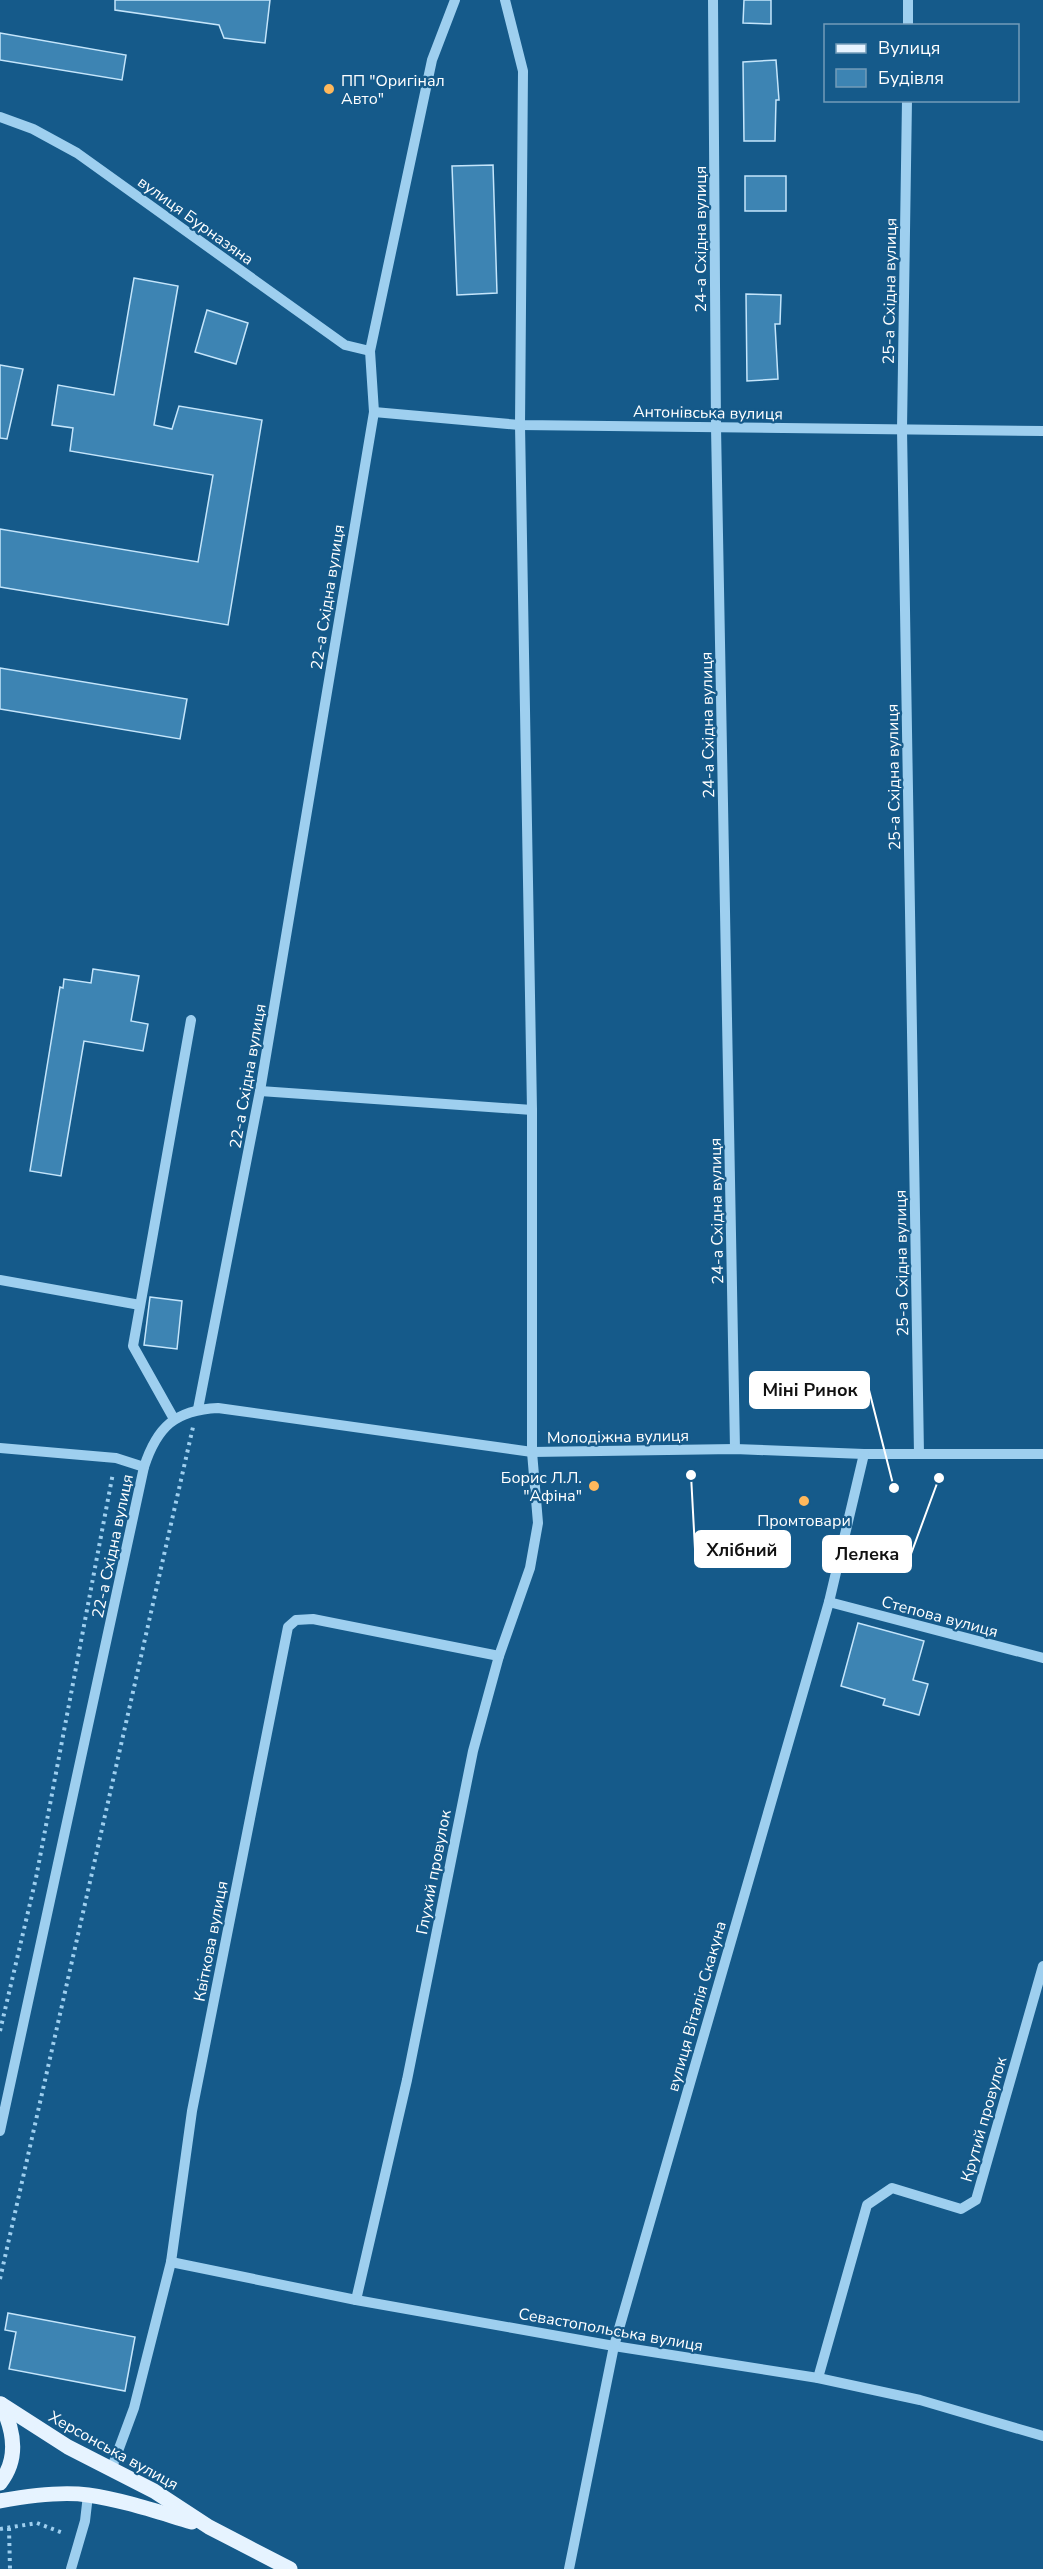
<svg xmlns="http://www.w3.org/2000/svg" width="1043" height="2569" font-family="'Nunito Sans',sans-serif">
<rect width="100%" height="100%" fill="#155a8a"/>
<!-- building -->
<g fill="#3d84b3" stroke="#c4e5fb" stroke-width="1.5">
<path d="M115,0H270L265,43L224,38L219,25L115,10Z"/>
<path d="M744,0H771V24L743,23Z"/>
<path d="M0,33L126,55L122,80L0,60Z"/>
<path d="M776,60L779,100H776L775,141H744L743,62Z"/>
<path d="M493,165L497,293L457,295L452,166Z"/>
<rect x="745" y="176" width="41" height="35"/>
<path d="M134,278L178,286L154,425L172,429L179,406L262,420L228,625L0,587V529L198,562L213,475L70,451L73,428L52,425L58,385L114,395Z"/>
<path d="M746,294L781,295L780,324H775L778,379L747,381Z"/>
<path d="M207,310L248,323L236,364L195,352Z"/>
<path d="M0,365L23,369L7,439L0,438Z"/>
<path d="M0,668L187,699L180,739L0,709Z"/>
<path d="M93,969L139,976L131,1021L148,1024L143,1051L84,1041L61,1176L30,1171L60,987L63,988L64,979L91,983Z"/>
<path d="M150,1297L182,1301L177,1349L144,1345Z"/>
<path d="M858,1623L924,1641L913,1680L928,1684L919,1715L883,1705L885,1699L841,1686Z"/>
<path d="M8,2313L135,2337L125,2391L9,2369L16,2332L5,2330Z"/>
</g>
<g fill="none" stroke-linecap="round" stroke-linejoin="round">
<!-- path -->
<g stroke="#9ecfef" stroke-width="4" stroke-dasharray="3 4.5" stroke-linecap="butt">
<path d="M0,2031L36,1878L113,1473"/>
<path d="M0,2279L193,1427"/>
<path d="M9,2528L10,2569"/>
<path d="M0,2529L37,2523L63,2533"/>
</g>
<!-- minor -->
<g stroke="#9ecfef" stroke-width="10">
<path d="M713,0L716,427L735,1449"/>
<path d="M908,26V0"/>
<path d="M907,100L902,429L919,1454"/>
<path d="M0,117L33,129L77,153L345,345L370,351"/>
<path d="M374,412L520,425L1043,431"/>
<path d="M260,1091L532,1110"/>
<path d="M0,1280L140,1305"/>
<path d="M198,1409L260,1091L374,412L370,351L432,60L455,0"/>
<path d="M174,1419L133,1346L191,1020"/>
<path d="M0,1448L116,1458L144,1467"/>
<path d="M829,1602L1043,1658"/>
<path d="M0,2131L144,1467C157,1427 175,1410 218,1408L532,1452L735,1449L864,1454H1043"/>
<path d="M171,2262L356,2300L614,2346L818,2378L920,2400L1043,2436"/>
<path d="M356,2300L407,2080L473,1751L499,1656L530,1568L538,1523L532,1452V1110L520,425L523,71L505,0"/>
<path d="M818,2378L867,2205L892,2188L961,2209L976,2200L1043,1966"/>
<path d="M111,2470L134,2408L171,2262L192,2111L288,1627L296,1620L313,1619L499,1656"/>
<path d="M71,2569L85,2521L88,2495"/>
<path d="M569,2569L614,2346L829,1602L864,1454"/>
</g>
<!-- major -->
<g stroke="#e6f3ff" stroke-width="15">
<path d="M1,2404L68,2447L154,2491L209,2527L290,2569"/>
<path d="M0,2483C19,2459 14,2430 1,2404"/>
<path d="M0,2501C27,2496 61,2491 88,2495C123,2500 158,2512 192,2522"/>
</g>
</g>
<!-- markers -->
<g fill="#ffb85c" stroke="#155a8a" stroke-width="2">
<circle cx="329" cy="89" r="6"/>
<circle cx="594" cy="1486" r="6"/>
<circle cx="804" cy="1501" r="6"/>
</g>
<g text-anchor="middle" stroke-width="4.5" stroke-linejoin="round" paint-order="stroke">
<!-- poi labels -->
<g font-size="16" fill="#fff" stroke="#155a8a" text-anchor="start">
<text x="341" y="86">ПП "Оригінал<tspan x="341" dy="18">Авто"</tspan></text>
<text x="582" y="1483" text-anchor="end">Борис Л.Л.<tspan x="582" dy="18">"Афіна"</tspan></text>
<text x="804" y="1526" text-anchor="middle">Промтовари</text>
</g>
<!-- street labels -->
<g font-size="16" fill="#fff" stroke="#155a8a">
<text transform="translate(196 220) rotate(36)" y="6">вулиця Бурназяна</text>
<text transform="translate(700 239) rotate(-90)" y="6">24-а Східна вулиця</text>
<text transform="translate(889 291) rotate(-89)" y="6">25-а Східна вулиця</text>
<text transform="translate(708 412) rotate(1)" y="6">Антонівська вулиця</text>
<text transform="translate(327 597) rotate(-81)" y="6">22-а Східна вулиця</text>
<text transform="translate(707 725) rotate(-91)" y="6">24-а Східна вулиця</text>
<text transform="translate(893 777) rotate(-91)" y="6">25-а Східна вулиця</text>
<text transform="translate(247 1076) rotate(-80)" y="6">22-а Східна вулиця</text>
<text transform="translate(716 1211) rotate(-91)" y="6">24-а Східна вулиця</text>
<text transform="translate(901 1263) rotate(-91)" y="6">25-а Східна вулиця</text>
<text transform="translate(618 1436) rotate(-1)" y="6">Молодіжна вулиця</text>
<text transform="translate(112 1546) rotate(-78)" y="6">22-а Східна вулиця</text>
<text transform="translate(940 1616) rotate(15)" y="6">Степова вулиця</text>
<text transform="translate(433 1872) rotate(-79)" y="6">Глухий провулок</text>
<text transform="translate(210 1941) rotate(-79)" y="6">Квіткова вулиця</text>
<text transform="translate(696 2006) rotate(-74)" y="6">вулиця Віталія Скакуна</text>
<text transform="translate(983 2119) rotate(-74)" y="6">Крутий провулок</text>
<text transform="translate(611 2329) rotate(10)" y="6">Севастопольська вулиця</text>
<text transform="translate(114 2450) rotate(29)" y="6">Херсонська вулиця</text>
</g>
</g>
<!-- callouts -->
<path fill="none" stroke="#fff" stroke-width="2" d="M894 1488L869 1390M691 1475L695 1549M939 1478L911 1554"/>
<g fill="#fff" stroke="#155a8a" stroke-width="2">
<circle cx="894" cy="1488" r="6"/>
<circle cx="691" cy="1475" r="6"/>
<circle cx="939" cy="1478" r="6"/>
</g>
<g fill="#fff" stroke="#fff" stroke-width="2">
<rect x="750" y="1372" width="119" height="36" rx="6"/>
<rect x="695" y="1531" width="95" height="36" rx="6"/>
<rect x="823" y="1536" width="88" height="36" rx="6"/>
</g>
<g font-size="18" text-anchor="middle" font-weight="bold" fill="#111">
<text x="810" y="1396">Міні Ринок</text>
<text x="742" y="1556">Хлібний</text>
<text x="867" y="1560">Лелека</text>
</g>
<!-- legend -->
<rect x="824" y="24" width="195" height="78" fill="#155a8a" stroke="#739cb9" stroke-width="1.5"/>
<rect x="836" y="44" width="30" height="9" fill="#e6f3ff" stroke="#739cb9" stroke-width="1.5"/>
<text x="878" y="54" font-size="18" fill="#ffffff">Вулиця</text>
<rect x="836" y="69" width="30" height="18" fill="#3d84b3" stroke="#739cb9" stroke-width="1.5"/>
<text x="878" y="84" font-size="18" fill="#ffffff">Будівля</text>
</svg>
